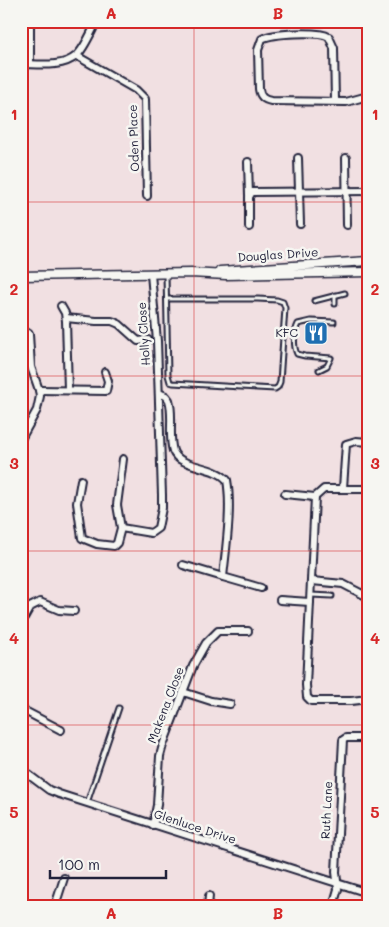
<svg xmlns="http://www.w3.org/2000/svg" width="389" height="927" font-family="Mali,sans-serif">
<rect width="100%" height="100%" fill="#f1e0e2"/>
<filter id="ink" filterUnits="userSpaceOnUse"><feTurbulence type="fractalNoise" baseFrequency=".02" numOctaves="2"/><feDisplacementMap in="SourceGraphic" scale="10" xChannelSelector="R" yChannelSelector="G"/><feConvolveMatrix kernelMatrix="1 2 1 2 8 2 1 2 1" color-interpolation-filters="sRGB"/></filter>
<g filter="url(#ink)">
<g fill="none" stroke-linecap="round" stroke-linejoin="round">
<!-- service casing -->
<g stroke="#22223b" stroke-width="7">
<g id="service">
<path d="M166,274L168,375L170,382L173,383L275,389L278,387L280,382L285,308L283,302L277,300L258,299H167"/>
<path d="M314,301L345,293"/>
<path d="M335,304V295"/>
<path d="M319,370L327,366L331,358L305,356L297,354C293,346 294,332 298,324L311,321L334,322"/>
<path d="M311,595L332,596"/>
<path d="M87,803L119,708"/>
</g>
</g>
<!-- minor casing -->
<g stroke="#22223b" stroke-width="10">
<g id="minor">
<path d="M77,56L136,90L145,99L147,196"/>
<path d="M21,64C38,64 62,68 76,56C84,50 92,30 97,21"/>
<path d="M30,64V21"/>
<path d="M335,101L334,48L329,37C319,31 272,33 262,39L258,50L259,89C260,97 264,100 271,101L346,102L368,96"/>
<path d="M298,158L300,224"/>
<path d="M346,158L347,225"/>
<path d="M248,162L249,195"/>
<path d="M21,188L23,189"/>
<path d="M249,227V197L252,192L368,191"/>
<path d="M61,306L65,313L66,321L68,390"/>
<path d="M66,318L96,321H112L119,324L138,341L148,340"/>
<path d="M21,329L29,334L31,367L39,390L40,396L37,410L21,439"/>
<path d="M39,390L106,391L108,381L105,372"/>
<path d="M159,393L166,396L169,400C174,416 168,435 173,451C179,468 214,465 227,480C232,508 226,548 223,577L261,588"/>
<path d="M81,480L77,503L82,538L97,544L114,546L117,543L121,528L117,505L123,459"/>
<path d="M343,488L346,444L356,441L368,442"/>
<path d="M368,489H324L315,497L306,685L307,697L311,701H351L368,699"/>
<path d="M285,494L315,497"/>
<path d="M121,528L151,533L158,528L162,508V495L157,341L151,274"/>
<path d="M183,565L223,577"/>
<path d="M312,581L343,584L368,597"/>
<path d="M280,600L310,602"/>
<path d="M21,623L30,607L40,602L59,610L74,611"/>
<path d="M183,692L211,701L230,704"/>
<path d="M21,709L61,730"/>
<path d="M21,769L49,790L59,794L368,893"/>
<path d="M153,825L157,805L160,756L163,745L193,666L206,643L218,631H248"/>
<path d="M55,906L64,878"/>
<path d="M208,906L209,896"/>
<path d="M333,906L338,889L336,872L343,740L346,738H368"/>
</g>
</g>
<!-- tertiary casing -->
<g stroke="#22223b" stroke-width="11">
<g id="tertiary">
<path d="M220,271L368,261"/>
<path d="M21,276L191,273L226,275L368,272"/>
</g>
</g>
<!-- service -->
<use href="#service" stroke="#f6f6f2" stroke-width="3"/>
<!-- minor -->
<use href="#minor" stroke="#f6f6f2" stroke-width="6"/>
<!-- tertiary -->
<use href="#tertiary" stroke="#f6f6f2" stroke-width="8"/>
</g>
</g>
<!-- grid -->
<path fill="none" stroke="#d62828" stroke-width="1" stroke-opacity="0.55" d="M194,21V906M21,202H368M21,376H368M21,551H368M21,725H368"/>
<!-- icons -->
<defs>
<g id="restaurant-square" transform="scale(1.25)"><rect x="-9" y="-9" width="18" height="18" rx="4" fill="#1f6fb2" stroke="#f6f6f2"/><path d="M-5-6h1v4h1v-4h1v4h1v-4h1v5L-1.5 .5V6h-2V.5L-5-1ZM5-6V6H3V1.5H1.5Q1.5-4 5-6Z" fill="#fff"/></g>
</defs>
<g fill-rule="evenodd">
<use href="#restaurant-square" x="316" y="333"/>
</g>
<g text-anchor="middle" stroke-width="5" stroke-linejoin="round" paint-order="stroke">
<!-- street labels -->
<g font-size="12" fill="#22223b" stroke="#f6f6f2">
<text transform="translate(134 138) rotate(-92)" y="4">Oden Place</text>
<text transform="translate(278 255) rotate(-4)" y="4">Douglas Drive</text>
<text transform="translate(144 334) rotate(-94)" y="4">Holly Close</text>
<text transform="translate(166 705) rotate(-69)" y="4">Makena Close</text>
<text transform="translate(327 810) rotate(-87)" y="4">Ruth Lane</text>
<text transform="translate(195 827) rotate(18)" y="4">Glenluce Drive</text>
</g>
<!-- poi labels -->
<g font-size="12" fill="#22223b" stroke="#f6f6f2" text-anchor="end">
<text x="298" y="337">KFC</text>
</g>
</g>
<!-- margin -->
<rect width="389" height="927" fill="none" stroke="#f6f6f2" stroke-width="55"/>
<!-- scale -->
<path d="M50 870v8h116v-8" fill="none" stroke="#22223b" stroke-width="2.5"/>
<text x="58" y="870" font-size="15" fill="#22223b" stroke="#f6f6f2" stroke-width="4" paint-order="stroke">100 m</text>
<rect x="28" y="28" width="334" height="872" fill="none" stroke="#d62828" stroke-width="2"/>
<g font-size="16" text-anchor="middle" font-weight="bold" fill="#d62828">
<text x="111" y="19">A</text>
<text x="278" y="19">B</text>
<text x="14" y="120">1</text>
<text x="375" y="120">1</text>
<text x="14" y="295">2</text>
<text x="375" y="295">2</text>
<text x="14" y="469">3</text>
<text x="375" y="469">3</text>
<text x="14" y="644">4</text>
<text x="375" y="644">4</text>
<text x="14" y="818">5</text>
<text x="375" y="818">5</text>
<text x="111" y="919">A</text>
<text x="278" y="919">B</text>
</g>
</svg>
